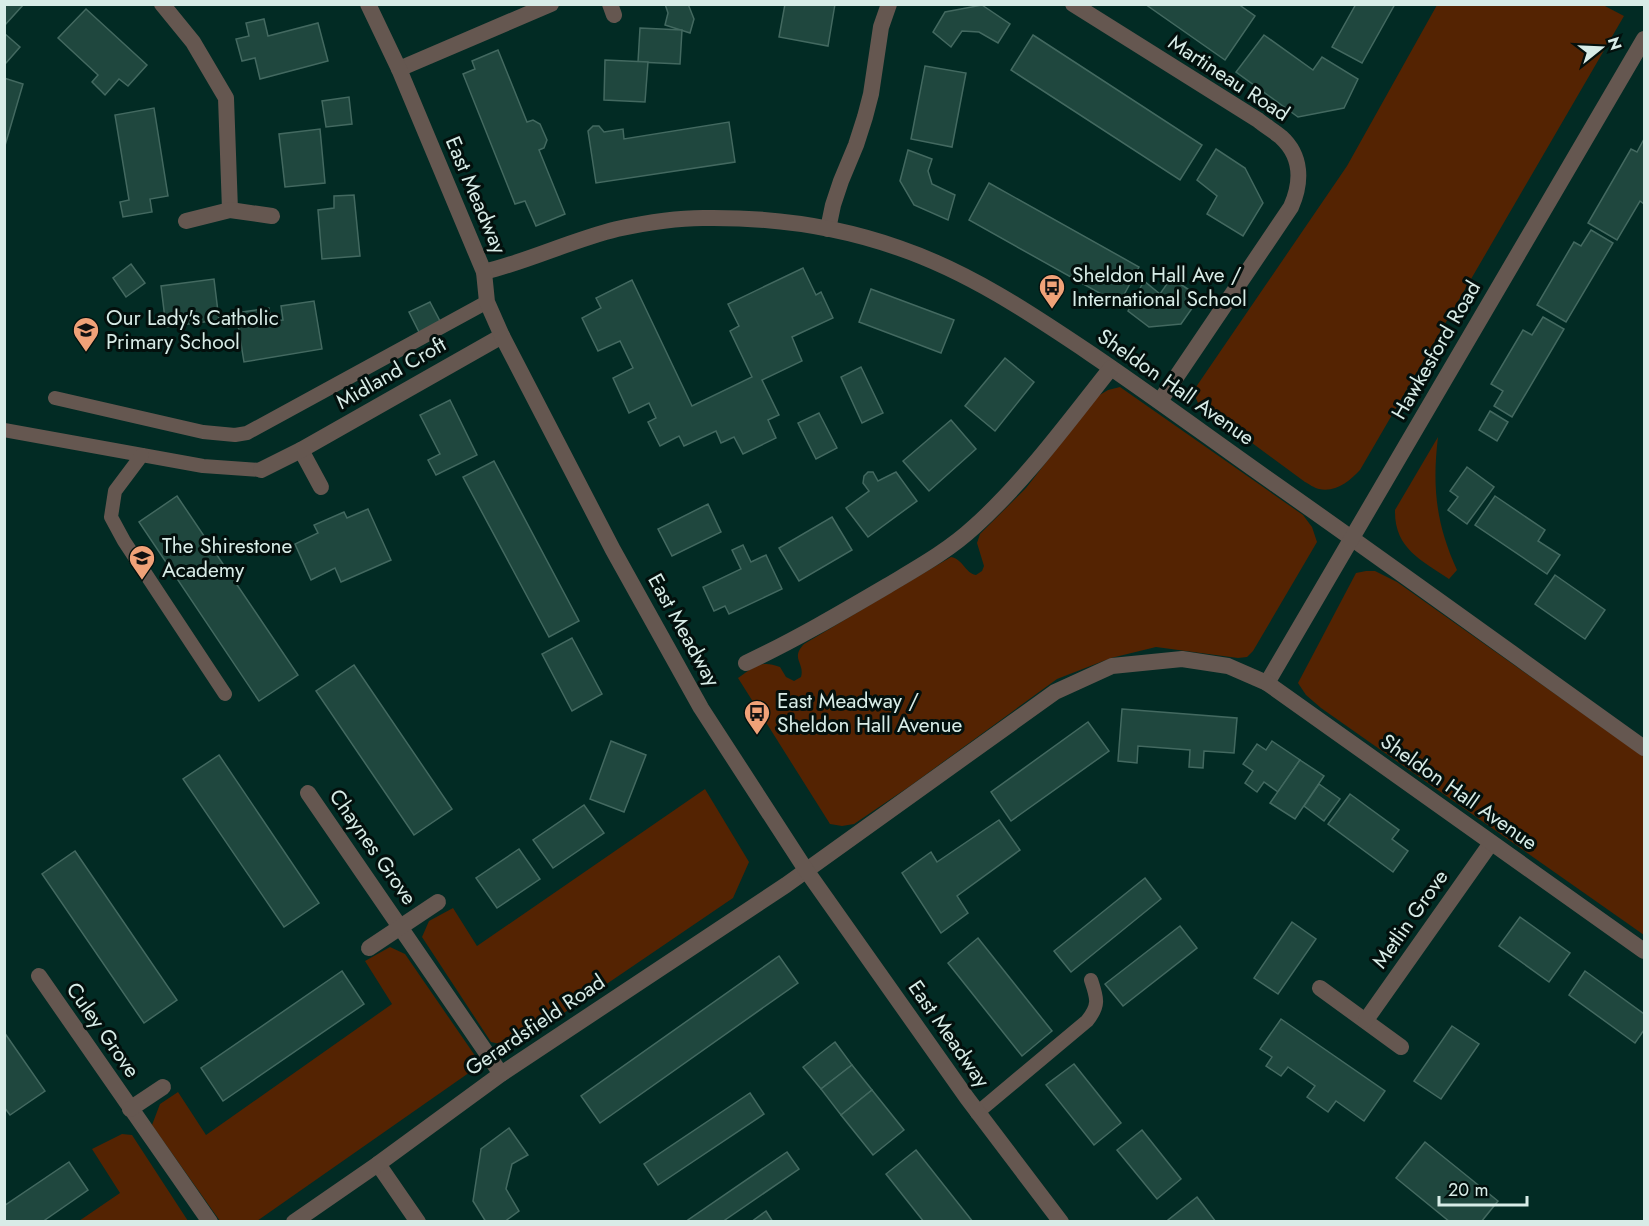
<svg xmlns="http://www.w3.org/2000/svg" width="1649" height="1226" font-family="Jost,sans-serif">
<rect width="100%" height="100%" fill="#022b24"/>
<!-- green -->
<g fill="#542302">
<path d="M1437,5H1603L1624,16L1360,470C1350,481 1335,493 1319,489C1314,488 1309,484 1305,482L1198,403L1195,396L1196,387L1347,166Z"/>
<path d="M1120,387L1303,515L1312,527L1317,542L1253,651L1247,657L1238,658L1156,647L1111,658L1057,679L910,786L854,824L842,826L830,824L738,678C753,668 760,659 780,667L786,677L794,681L801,677C805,662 790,659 804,644L951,557C963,559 965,573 976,575L982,571L984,566L977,543L980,534L1026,488L1098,396L1108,390Z"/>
<path d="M1438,437C1432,487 1436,524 1457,570L1449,579C1421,560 1394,548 1395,510Z"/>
<path d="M1366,571H1375L1397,582L1644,757V935L1321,708L1306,695L1298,683L1356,573Z"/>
<path d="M705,789L749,862L733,898L514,1047L491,1042L422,937L429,921L453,908L477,946Z"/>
<path d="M390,947L405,954L478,1060L473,1070L257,1221H220L152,1125L160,1104L178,1092L206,1135L392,1004L365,961Z"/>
<path d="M122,1134L132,1135L188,1221H79L120,1193L92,1149Z"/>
</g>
<!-- building -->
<g fill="#1f473e" stroke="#436960" stroke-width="1.5">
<path d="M4,4H24L4,26Z"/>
<path d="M665,4H688L694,19L690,33L665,25L668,13Z"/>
<path d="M785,4H835L828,46L779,37Z"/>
<path d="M1145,4H1238L1255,16L1225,60Z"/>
<path d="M1356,4H1395L1362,63L1332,47Z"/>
<path d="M982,5L1010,24L998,43L979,32L962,31L951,47L933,32L945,12Z"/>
<path d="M86,9L147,65L128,86L119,79L105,95L92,82L98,75L58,38Z"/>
<path d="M264,19L268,36L318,23L328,61L260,79L255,58L242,61L236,39L249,36L246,23Z"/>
<path d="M640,28L682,30L680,64L638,62Z"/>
<path d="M4,33L20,47L6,63H4Z"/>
<path d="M1033,35L1202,145L1180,180L1011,70Z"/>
<path d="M1264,35L1313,70L1322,57L1358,79L1344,108L1298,117L1236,72Z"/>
<path d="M498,50L527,122L533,120L540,124L547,140L544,148L539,150L565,214L536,226L525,201L515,204L463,74L475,69L472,61Z"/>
<path d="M605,60L648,62L645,102L604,100Z"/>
<path d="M925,66L966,73L952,147L911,139Z"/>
<path d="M4,78L23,84L4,149Z"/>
<path d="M349,97L352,124L326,127L322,101Z"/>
<path d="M154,108L168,196L150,199L152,212L123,217L120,202L129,200L115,115Z"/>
<path d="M729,122L735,162L596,183L588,131L593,126H599L604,132L623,129L624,139Z"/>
<path d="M320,129L325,183L285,187L279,134Z"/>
<path d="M1644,139V204L1640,201L1617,240L1588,223L1631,149L1637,152Z"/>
<path d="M1216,149L1245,168L1263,203L1243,236L1207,214L1217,196L1197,180Z"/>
<path d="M908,150L932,159L928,171L932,184L955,195L948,220L914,205L900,181Z"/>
<path d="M989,183L1139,267L1119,304L969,220Z"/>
<path d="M354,195L360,256L322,259L318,210L334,208V196Z"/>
<path d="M1591,230L1613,243L1566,322L1537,305L1574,242L1581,246Z"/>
<path d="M131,264L145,283L126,297L113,278Z"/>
<path d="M803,268L816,295L821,292L833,318L792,337L802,361L762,380L779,415L768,420L776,438L743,454L734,437L721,443L716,431L684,446L679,436L660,446L648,422L656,418L649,403L629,413L613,378L633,368L620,341L598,351L582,318L601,308L596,298L632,280L692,406L752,377L730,331L739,326L728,304Z"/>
<path d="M1171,278L1200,297L1181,324L1149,327L1128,311L1144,281L1160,294Z"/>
<path d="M214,279L219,320L166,327L161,286Z"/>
<path d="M871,289L954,320L941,353L859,322Z"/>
<path d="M314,301L322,349L244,362L236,313L269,308L271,321L283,320L281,306Z"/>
<path d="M430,302L441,323L420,334L409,312Z"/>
<path d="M1543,317L1564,329L1512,417L1494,406L1503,391L1491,384L1523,330L1532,335Z"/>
<path d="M1005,358L1034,382L995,431L965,406Z"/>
<path d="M861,367L883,413L862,423L841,377Z"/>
<path d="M450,400L477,455L436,475L428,460L440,454L420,415Z"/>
<path d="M1490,411L1508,422L1497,441L1479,430Z"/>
<path d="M819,413L837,448L816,459L798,423Z"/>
<path d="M951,420L976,449L929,491L903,461Z"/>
<path d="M494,461L579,621L549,637L463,477Z"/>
<path d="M1467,467L1494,487L1467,524L1448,510L1458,497L1450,491Z"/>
<path d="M868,472H873L878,481L896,472L917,501L868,537L846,508L869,491L863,483L864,476Z"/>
<path d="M177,496L298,675L259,701L139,522Z"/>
<path d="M1495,496L1545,530L1538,541L1560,555L1547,574L1475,525Z"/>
<path d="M708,504L721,532L672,556L658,529Z"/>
<path d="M368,509L391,560L341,582L335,568L311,580L295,544L318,533L314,525L344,512L347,518Z"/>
<path d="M832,517L852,550L799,581L779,548Z"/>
<path d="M743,545L751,562L766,555L782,589L729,614L725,606L714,611L703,587L741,569L732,550Z"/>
<path d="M1555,575L1605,610L1585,639L1535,604Z"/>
<path d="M572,638L602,694L572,711L542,654Z"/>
<path d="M354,665L452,809L414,835L316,691Z"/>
<path d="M1122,709L1237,718L1234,753L1204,751L1203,768L1189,767L1190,750L1138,746L1137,763L1118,761Z"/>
<path d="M1088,722L1109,751L1011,821L991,792Z"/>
<path d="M611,741L646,755L624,812L590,799Z"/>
<path d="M1272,741L1300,760L1278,792L1264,782L1257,792L1245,783L1253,771L1243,764L1257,744L1266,750Z"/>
<path d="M219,755L319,903L284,927L183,779Z"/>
<path d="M1300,760L1324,776L1295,819L1270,803Z"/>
<path d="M1319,784L1340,799L1324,821L1304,806Z"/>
<path d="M1350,794L1399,830L1392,839L1408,851L1393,872L1328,824Z"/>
<path d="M584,805L604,833L553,868L533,840Z"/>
<path d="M999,820L1020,850L957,896L968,913L941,933L902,873L931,852L937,862Z"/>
<path d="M519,849L540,879L497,908L476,878Z"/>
<path d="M75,851L177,1000L144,1023L42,874Z"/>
<path d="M1145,878L1161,899L1071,972L1054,951Z"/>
<path d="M1520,917L1570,953L1549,982L1499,946Z"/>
<path d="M1292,922L1316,939L1278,994L1254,978Z"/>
<path d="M1180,926L1197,948L1123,1006L1105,984Z"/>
<path d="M978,938L1052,1031L1022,1056L948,963Z"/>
<path d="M779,956L798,983L600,1123L581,1096Z"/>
<path d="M342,971L364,1004L223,1101L201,1068Z"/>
<path d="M1585,971L1644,1014V1030L1635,1043L1569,995Z"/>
<path d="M1281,1019L1385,1091L1364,1121L1336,1101L1328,1112L1307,1097L1315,1086L1288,1067L1281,1076L1266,1066L1272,1057L1260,1049Z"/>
<path d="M1452,1026L1479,1044L1441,1099L1414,1081Z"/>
<path d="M4,1032L45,1091L10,1115L4,1107Z"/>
<path d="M835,1042L852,1065L821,1089L803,1067Z"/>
<path d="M1074,1064L1121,1123L1094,1145L1046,1085Z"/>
<path d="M852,1065L872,1090L841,1115L821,1089Z"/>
<path d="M872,1090L904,1130L873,1155L841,1115Z"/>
<path d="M750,1093L764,1114L658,1185L644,1164Z"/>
<path d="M509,1128L528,1155L512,1164L506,1189L519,1211L504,1222H486L473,1201L481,1149Z"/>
<path d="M1142,1130L1181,1179L1157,1199L1117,1150Z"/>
<path d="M1425,1142L1498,1201L1481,1222H1450L1396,1178Z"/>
<path d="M916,1150L973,1222H924L886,1174Z"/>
<path d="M787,1152L799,1169L722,1222H685Z"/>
<path d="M69,1162L88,1190L42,1222H4V1206Z"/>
<path d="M1197,1197L1216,1222H1169L1168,1220Z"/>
<path d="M766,1211L773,1222H751Z"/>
</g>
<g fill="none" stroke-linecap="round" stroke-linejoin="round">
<!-- service -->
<g stroke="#655750" stroke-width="14">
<path d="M55,398L203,432L235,435L247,433L487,302"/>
<path d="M4,430L203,466L261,470"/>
<path d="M142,455L115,491L111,517L124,541L225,694"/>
<path d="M977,1113L1087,1021C1100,1005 1097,998 1091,980"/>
</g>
<!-- minor -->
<g stroke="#655750" stroke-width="16">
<path d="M162,4L193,42L226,98L230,210"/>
<path d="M610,4L614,15"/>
<path d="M1073,4L1258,120C1265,126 1274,131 1281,137C1302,156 1302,182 1291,207L1160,401"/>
<path d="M399,69L551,4"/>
<path d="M186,221L230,210L272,216"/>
<path d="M828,229L833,205L841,181L856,145L865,117L871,94L881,27L889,4"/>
<path d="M484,272C529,261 572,240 617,229C645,223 674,218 703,218C769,217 837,226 899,248C969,272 1030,313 1091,354C1150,394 1207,436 1265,477C1392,566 1518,658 1644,748"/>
<path d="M301,450L321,487"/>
<path d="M261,470L301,450L502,336"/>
<path d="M746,663C795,640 841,613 887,586C917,568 948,551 974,527C1026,480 1068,422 1111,368"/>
<path d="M1267,683L1644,39"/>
<path d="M308,793L501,1074"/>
<path d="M369,948L438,902"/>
<path d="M39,976L210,1222"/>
<path d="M1320,988L1401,1047"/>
<path d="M1366,1020L1491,843"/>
<path d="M130,1109L163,1087"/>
<path d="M378,1164L418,1222"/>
<path d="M294,1222L378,1164L501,1074L786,885L1055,692L1112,666L1182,659L1228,666L1267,683L1644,951"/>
</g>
<!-- tertiary -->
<path stroke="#655750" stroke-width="16" d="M368,4L399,69L484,272L487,302L502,336L613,550L701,708L806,870L967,1098L1061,1222"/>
</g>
<!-- icons -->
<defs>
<g id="bus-pin" transform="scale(1.35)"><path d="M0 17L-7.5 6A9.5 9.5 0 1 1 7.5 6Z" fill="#f0a278" stroke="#03100d"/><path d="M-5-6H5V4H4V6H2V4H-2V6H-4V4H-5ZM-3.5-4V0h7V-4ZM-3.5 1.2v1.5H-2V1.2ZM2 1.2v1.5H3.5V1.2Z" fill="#111"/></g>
<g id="school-pin" transform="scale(1.35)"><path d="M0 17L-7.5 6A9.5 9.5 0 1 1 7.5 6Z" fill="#f0a278" stroke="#03100d"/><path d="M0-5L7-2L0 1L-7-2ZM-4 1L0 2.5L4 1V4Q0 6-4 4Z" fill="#111"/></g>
</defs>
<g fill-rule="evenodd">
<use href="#bus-pin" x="1052" y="287"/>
<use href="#school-pin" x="86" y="330"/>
<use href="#school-pin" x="142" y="558"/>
<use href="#bus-pin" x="757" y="713"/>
</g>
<g text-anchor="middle" stroke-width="6" stroke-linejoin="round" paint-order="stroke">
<!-- street labels -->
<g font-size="21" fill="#d8ece7" stroke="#03100d">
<text transform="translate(1229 78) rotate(33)" y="7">Martineau Road</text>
<text transform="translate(476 195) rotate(67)" y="7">East Meadway</text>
<text transform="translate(1436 350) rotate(-60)" y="7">Hawkesford Road</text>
<text transform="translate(391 373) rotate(-30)" y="7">Midland Croft</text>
<text transform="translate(1176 387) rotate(35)" y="7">Sheldon Hall Avenue</text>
<text transform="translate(684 630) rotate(61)" y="7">East Meadway</text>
<text transform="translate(1459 792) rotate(35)" y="7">Sheldon Hall Avenue</text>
<text transform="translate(373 847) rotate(55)" y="7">Chaynes Grove</text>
<text transform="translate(1410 919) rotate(-55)" y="7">Metlin Grove</text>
<text transform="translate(535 1025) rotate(-34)" y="7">Gerardsfield Road</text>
<text transform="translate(103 1030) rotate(55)" y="7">Culey Grove</text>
<text transform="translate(949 1034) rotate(55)" y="7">East Meadway</text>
</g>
<!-- poi labels -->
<g font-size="21" fill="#d8ece7" stroke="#03100d" text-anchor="start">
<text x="1072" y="282">Sheldon Hall Ave /<tspan x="1072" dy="24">International School</tspan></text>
<text x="106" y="325">Our Lady's Catholic<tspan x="106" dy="24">Primary School</tspan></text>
<text x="162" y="553">The Shirestone<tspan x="162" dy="24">Academy</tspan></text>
<text x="777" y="708">East Meadway /<tspan x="777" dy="24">Sheldon Hall Avenue</tspan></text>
</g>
</g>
<!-- border -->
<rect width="1649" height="1226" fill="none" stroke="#d8ece7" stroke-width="12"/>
<!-- north arrow -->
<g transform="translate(1601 48) rotate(72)" stroke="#03100d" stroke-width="4.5" paint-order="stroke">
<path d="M0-4.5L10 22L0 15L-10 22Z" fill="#d8ece7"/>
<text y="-9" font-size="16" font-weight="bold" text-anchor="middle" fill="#d8ece7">N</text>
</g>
<!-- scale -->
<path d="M1439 1196v9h88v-9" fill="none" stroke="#d8ece7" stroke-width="3"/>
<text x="1448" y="1196" font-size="18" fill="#d8ece7" stroke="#03100d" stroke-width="4.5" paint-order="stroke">20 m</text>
</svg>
